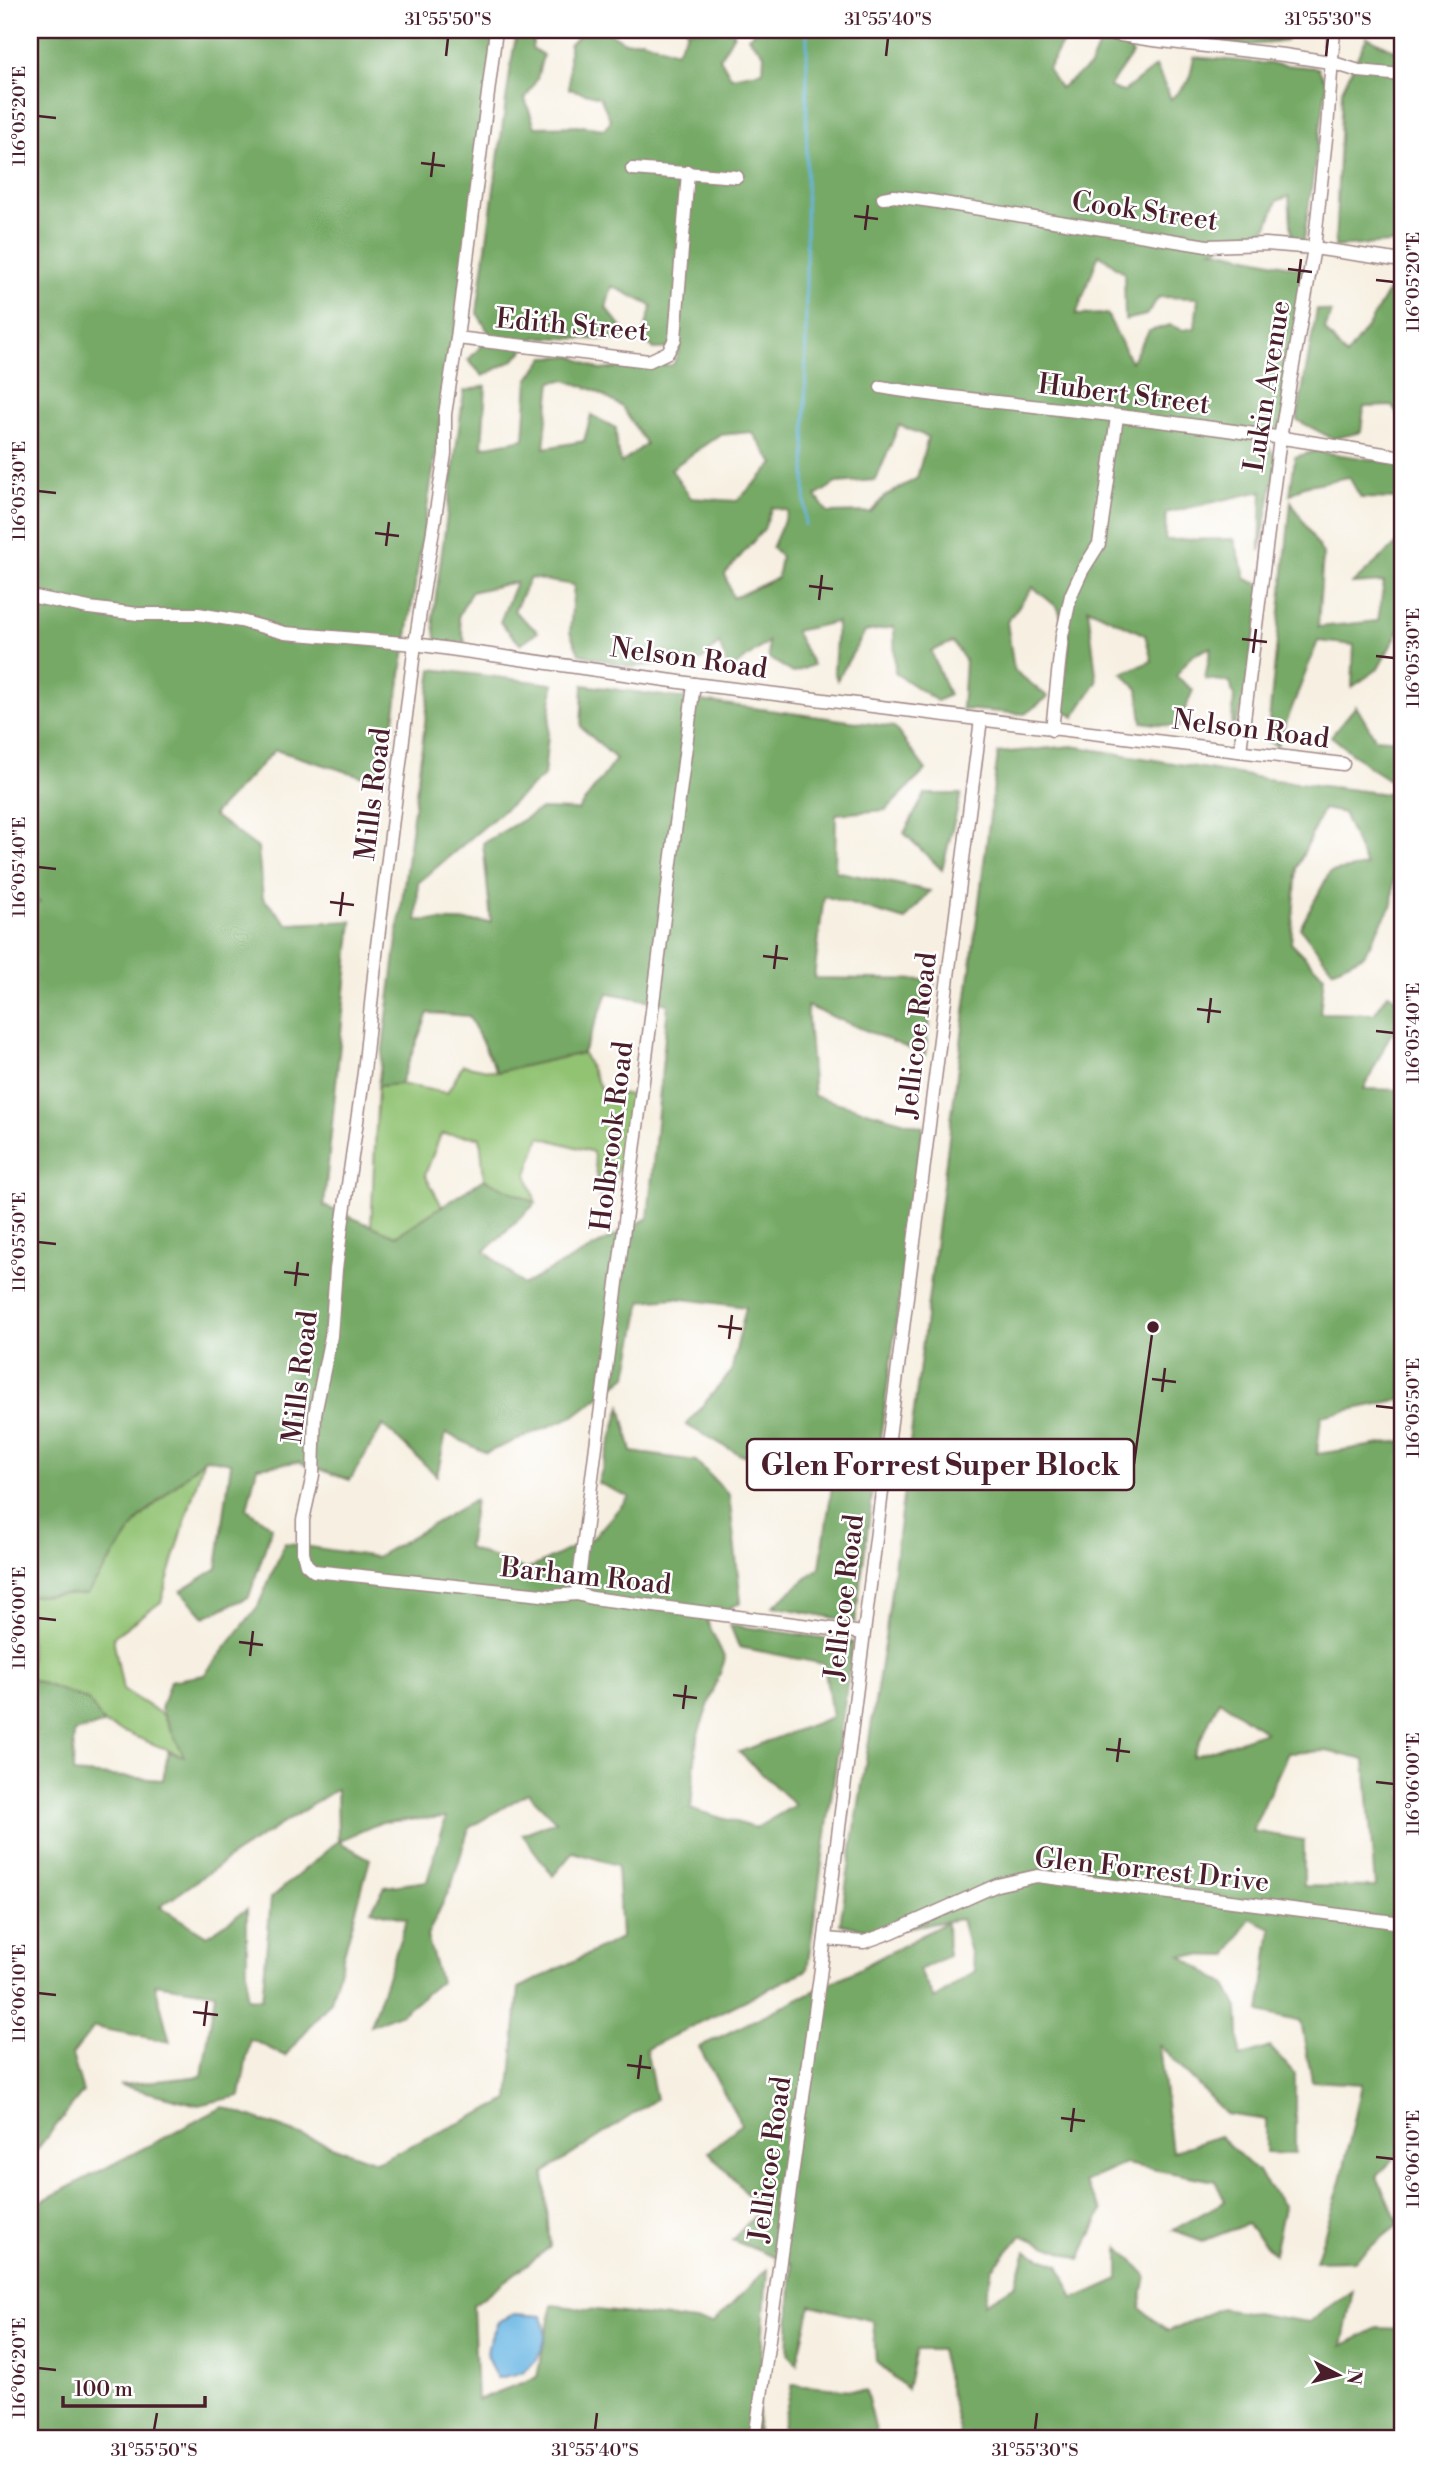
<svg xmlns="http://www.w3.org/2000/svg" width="1432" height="2469" font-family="'Libre Bodoni',serif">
<rect width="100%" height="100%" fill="#fff"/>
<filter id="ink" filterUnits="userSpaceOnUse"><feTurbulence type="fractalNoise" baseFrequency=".0143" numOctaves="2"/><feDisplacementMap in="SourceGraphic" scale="14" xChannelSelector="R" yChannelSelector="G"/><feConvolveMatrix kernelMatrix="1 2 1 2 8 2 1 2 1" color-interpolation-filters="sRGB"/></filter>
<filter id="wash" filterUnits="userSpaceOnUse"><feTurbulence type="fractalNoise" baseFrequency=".00686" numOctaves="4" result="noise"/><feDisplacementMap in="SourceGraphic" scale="28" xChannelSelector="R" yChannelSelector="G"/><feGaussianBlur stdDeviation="1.57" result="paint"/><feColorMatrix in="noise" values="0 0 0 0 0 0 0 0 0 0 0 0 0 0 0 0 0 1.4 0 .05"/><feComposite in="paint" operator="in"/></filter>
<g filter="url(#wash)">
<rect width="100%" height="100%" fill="#f7f0e2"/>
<!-- green -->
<g fill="#92c373" stroke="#6e714f" stroke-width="2">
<path d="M583,1053L602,1091L632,1095L623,1161L601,1201L593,1152L540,1137L527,1174L536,1203L484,1179L480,1137L441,1134L425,1175L442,1206L396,1236L371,1226L378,1086L400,1084L447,1093L463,1065L497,1072Z"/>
<path d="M204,1458L161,1602L113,1637L123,1690L163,1715L185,1757L104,1724L88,1700L30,1679V1596L87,1594L139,1519Z"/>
</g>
<!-- forest -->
<g fill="#75a965" stroke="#606448" stroke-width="2" fill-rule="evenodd">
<path d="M30,30H502L384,783L275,750L213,815L258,848L263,898L288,924L352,921L324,1206L396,1236L484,1179L536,1203L485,1251L523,1285L648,1218L668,1004L608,993L583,1053L497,1072L469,1016L428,1013L400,1084L378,1086L432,669L553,684L544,776L418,883L417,920L491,922L483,843L541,809L578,810L616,759L581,727L583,685L894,727L926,770L886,810L836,814L835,871L930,891L905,920L824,896L814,978L934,980L925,1055L807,1006L814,1096L923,1127L855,1622L773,1606L820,1567L835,1466L741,1455L686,1425L731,1372L746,1307L675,1298L642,1301L627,1376L574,1416L486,1453L446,1433L437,1476L383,1425L350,1480L298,1462L257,1467L247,1509L272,1527L249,1597L204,1617L181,1591L217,1568L231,1463L205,1458L139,1519L87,1594L30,1596V1275L33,1273L30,1265V907L40,902L30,897Z"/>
<path d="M517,30H538L535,32L532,48L543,55L537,79L525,99L535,127L582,126L604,129L611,121L600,97L569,89V45L586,30H605L625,42L642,40L676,52L688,32L686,30H732L734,34L720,58L731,77L763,71L764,54L748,37L757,30H1026L1063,42L1048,69L1060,88L1090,66L1104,33L1126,30L1132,54L1109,87L1123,92L1156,66L1171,99L1189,81L1194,57L1318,68L1327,84L1302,250L1292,237L1289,196L1277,201L1265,232L1212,249L1308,270L1282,428L1260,432L1277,460L1260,551L1262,491L1166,513L1165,540L1234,539L1246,579L1263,586L1245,701L1231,733L1234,697L1230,682L1205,679L1211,647L1191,656L1176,676L1193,690L1178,727L1142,722L1138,689L1122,673L1152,661L1145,635L1088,608L1097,682L1074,717L1062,708L1069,640L1058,608L1033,587L1007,622L1014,670L1048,697L1025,714L962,709L965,660L953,642L931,651L949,695L937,701L895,673L894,627L865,632L837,680L834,671L837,622L795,631L813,665L793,673L769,658L768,642L729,671L719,643L702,660L631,667L579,654L570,632L574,585L530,578L514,611L538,632L520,644L500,622L516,582L471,592L458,617L465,642L437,644L433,617L464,391L486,386L482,447L524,439L528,380L545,357L572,356L600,370L632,366L673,365L680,348L654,349L642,337L652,306L612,286L606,308L628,335L615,340L536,337L514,360L483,376L468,360L491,336L477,313L511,64ZM1099,254L1124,273L1125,320L1146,315L1159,297L1198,298L1195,328L1183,330L1170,325L1149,331L1131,362L1107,314L1076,315ZM565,380L594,390L622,407L646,444L621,463L617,447L616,428L591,415L584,441L544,448L551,382ZM899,425L928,437L917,478L884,497L871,512L828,513L816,496L836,483L876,480ZM752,432L774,464L737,501L691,498L671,469L719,435ZM772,507L788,511L772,548L781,557L777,578L733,598L725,574L764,529Z"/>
<path d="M1153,30H1290L1286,41C1239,47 1197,52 1153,30Z"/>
<path d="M1367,37L1402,54V242L1335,247L1342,90Z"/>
<path d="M1398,274L1402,275V421L1392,406L1364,407L1361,432L1333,439L1297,420L1317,309L1331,312L1325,330L1346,356L1368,326Z"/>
<path d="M1315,451L1402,464V499L1361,498L1349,477L1304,486L1290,495L1295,457Z"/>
<path d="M1291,501L1323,554L1318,627L1378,621L1384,582L1352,584L1402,539V625L1378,669L1352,687L1354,645L1318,641L1277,746L1267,741Z"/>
<path d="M1356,706L1375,738L1402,740V788L1369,767L1331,736Z"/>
<path d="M1072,746L1267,779L1395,795L1397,831L1392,904L1364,955L1333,970L1300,928L1330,872L1366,866L1343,813L1323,809L1297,868L1291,943L1324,976L1320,1013L1374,1014L1388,994L1402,1001V1017L1388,1039L1364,1089L1402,1090V1399L1321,1416L1317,1454L1402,1441V1915H1392L1402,1931V2149L1377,2177L1398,2222L1402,2210V2226L1399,2224L1354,2260L1316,2261L1341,2181L1362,2084L1312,2081L1301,2022L1260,2012L1271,1928L1250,1918L1227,1956L1181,1955L1226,1985L1238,2008L1240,2057L1270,2047L1295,2074V2154L1266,2153V2120L1226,2114L1159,2045L1172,2152L1219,2136L1258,2172L1284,2207L1274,2254L1247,2224L1203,2241L1173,2230L1225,2201L1215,2181L1125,2164L1084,2182L1102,2211L1080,2259L1021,2235L992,2269L984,2304L1015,2285L1026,2251L1059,2265L1074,2299L1119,2279V2247L1146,2275L1140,2308L1168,2331L1221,2308L1309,2322L1353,2290L1342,2346L1377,2328L1402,2329V2439H1031L1024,2433L1013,2439H961L940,2350H916L907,2389L876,2361L873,2321L811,2305L797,2364L788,2354L792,2264L732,2240L761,2209L709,2152L741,2124L699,2047L853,1972L947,1922L948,1956L919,1970L934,1999L975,1971L961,1919L878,1932L840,1924L885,1638L998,753ZM1219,1700L1265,1732L1193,1757V1756ZM1326,1751L1365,1760L1375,1887L1304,1886V1840L1252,1831L1288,1753Z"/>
<path d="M925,794H961L942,870L904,833Z"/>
<path d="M621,1406L632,1452L696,1461L729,1495L741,1602L707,1621L725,1659L697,1737L691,1809L756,1828L795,1805L739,1752L832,1717L824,1664L739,1647L730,1625L853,1642L807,1970L646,2049L656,2099L544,2173L550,2247L473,2305L477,2400L537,2377L552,2305L713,2323L767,2269L756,2439H30V2207L223,2107L376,2162L509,2100L519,1988L621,1938L617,1865L573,1852L553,1876L522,1834L556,1821L528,1793L469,1828L452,1884L427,1936L440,1982L402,2013L370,2026L407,1919L371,1910L385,1887L427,1881L446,1817L382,1822L338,1841L370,1859L331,2001L285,2056L250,2039L240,2096L198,2105L120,2085L202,2076L215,1993L155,1984L170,2042L94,2027L72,2055L83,2092L30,2158V1679L88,1700L104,1724L74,1732L73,1773L163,1780L168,1752L184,1756L161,1709L170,1681L204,1675L258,1606L285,1543L376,1557L475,1500L468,1548L527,1570L594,1537L629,1497L598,1483ZM337,1789L338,1841L271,1898L262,1999L247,1998V1909L207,1936L160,1907L235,1854Z"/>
<path d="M792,2385L866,2391L878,2439H779Z"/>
</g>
<!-- water -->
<path fill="#6ab7e4" stroke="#5a6b88" stroke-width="2" d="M514,2314L542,2316C549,2336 544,2357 524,2371C518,2375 506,2376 497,2378C482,2353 486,2348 498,2322Z"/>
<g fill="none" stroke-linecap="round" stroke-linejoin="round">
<!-- stream -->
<path stroke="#6ab7e4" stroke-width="2.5" d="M805,525L807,30"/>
</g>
</g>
<g filter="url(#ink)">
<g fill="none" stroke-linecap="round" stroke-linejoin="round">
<!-- minor casing -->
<g stroke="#a08886" stroke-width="15">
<g id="minor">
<path d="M496,30L457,338L445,414V454L415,644L377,946L364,1072L336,1269L331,1336L315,1414L313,1475L303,1520V1552L306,1564L314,1571L551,1596L577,1594L592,1598L863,1633"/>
<path d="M1087,30L1153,40L1284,55L1330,62L1359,71L1402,75"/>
<path d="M632,169L737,177"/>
<path d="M883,198L894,196L931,201L1207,246L1266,244L1314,248L1402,261"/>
<path d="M457,338L649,361L668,352L675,339L688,172"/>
<path d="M881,387C937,397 993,401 1050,408C1168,421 1285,437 1402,457"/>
<path d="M30,596L89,608L138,614H198L241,621L285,633L415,644L694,684L1343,764"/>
<path d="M1052,730L1062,636L1071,595L1082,571L1099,544L1117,417"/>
<path d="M1240,751L1280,438L1314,248L1327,129L1334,30"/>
<path d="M577,1594L694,684"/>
<path d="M825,1939L864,1942L892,1932L997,1885L1037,1876L1402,1923"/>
<path d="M755,2439L820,1976L981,719"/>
</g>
</g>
<!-- minor -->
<use href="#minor" stroke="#fff" stroke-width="12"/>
</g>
</g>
<!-- ticks -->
<path fill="none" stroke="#4a1f2b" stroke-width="2.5" d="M446,56L448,38M886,56L888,38M1326,56L1328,38M38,116L56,118M421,163L445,166M431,177L434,152M854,216L878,219M865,230L868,205M1288,269L1312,272M1376,280L1394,282M1298,283L1301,259M38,491L56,493M375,533L399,536M386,546L389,522M809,586L833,589M819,600L822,575M1242,639L1267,642M1253,653L1256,629M1376,656L1394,658M38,867L56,869M330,902L354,905M340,916L343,892M763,956L788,959M774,969L777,945M1197,1009L1221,1012M1208,1023L1211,998M1376,1031L1394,1033M38,1242L56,1244M284,1272L309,1275M295,1286L298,1262M718,1326L742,1329M729,1339L732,1315M1152,1379L1176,1382M1162,1392L1165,1368M1376,1406L1394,1408M38,1618L56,1620M239,1642L263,1645M250,1656L253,1631M673,1695L697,1698M683,1709L686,1685M1106,1749L1130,1752M1117,1762L1120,1738M1376,1782L1394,1784M38,1993L56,1995M193,2012L218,2015M204,2026L207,2001M627,2065L651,2068M638,2079L641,2055M1061,2118L1085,2121M1071,2132L1074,2108M1376,2157L1394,2159M38,2368L56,2370M154,2430L157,2413M595,2430L597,2413M1035,2430L1037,2413"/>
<g text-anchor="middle" stroke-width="5" stroke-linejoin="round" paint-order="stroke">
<!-- street labels -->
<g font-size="28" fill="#4a1f2b" stroke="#fff">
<text transform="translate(1145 210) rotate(8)" y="10">Cook Street</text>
<text transform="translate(572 324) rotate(5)" y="10">Edith Street</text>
<text transform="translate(1266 386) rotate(-81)" y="10">Lukin Avenue</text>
<text transform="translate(1124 393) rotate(7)" y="10">Hubert Street</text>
<text transform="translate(689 657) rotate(8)" y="10">Nelson Road</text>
<text transform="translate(1251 728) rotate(7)" y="10">Nelson Road</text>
<text transform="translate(372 794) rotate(-83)" y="10">Mills Road</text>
<text transform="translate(916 1035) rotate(-83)" y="10">Jellicoe Road</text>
<text transform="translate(611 1136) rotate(-83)" y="10">Holbrook Road</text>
<text transform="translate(299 1377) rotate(-83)" y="10">Mills Road</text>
<text transform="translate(586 1575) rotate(6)" y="10">Barham Road</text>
<text transform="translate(843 1597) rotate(-83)" y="10">Jellicoe Road</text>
<text transform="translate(1152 1869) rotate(6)" y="10">Glen Forrest Drive</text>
<text transform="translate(769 2159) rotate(-82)" y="10">Jellicoe Road</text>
</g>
</g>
<!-- callouts -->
<path fill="none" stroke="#4a1f2b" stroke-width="2.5" d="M1153 1327L1134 1464"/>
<circle fill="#4a1f2b" stroke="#fff" stroke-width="2.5" cx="1153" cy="1327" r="7"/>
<rect fill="#fff" stroke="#4a1f2b" stroke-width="2.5" x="747" y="1439" width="387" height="51" rx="7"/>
<g font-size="30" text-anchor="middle" font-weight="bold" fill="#4a1f2b">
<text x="940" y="1475">Glen Forrest Super Block</text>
</g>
<!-- margin -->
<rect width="1432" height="2469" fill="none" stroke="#fff" stroke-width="77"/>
<!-- north arrow -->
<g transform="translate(1338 2375) rotate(97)" stroke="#ffffff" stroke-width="5" paint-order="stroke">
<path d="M0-5L12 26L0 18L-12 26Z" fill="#4a1f2b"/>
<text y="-10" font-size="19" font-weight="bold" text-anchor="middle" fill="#4a1f2b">N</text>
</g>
<!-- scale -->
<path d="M63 2396v10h142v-10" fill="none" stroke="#4a1f2b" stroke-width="3.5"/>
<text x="74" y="2396" font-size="21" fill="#4a1f2b" stroke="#ffffff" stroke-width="5" paint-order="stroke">100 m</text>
<rect x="38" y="38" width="1356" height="2392" fill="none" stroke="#4a1f2b" stroke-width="2.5"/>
<g font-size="18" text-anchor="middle" fill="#4a1f2b">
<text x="448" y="25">31°55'50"S</text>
<text x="888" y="25">31°55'40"S</text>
<text x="1328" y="25">31°55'30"S</text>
<text transform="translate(19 116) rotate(-90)" y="6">116°05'20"E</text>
<text transform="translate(1413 282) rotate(-90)" y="6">116°05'20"E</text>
<text transform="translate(19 491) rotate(-90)" y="6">116°05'30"E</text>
<text transform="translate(1413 658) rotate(-90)" y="6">116°05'30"E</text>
<text transform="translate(19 867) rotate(-90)" y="6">116°05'40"E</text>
<text transform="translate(1413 1033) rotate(-90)" y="6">116°05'40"E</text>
<text transform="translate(19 1242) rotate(-90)" y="6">116°05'50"E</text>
<text transform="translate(1413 1408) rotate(-90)" y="6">116°05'50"E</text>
<text transform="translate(19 1618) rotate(-90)" y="6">116°06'00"E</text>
<text transform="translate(1413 1784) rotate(-90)" y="6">116°06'00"E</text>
<text transform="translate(19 1993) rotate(-90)" y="6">116°06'10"E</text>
<text transform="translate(1413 2159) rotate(-90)" y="6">116°06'10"E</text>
<text transform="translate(19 2368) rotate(-90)" y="6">116°06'20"E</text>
<text x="154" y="2456">31°55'50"S</text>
<text x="595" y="2456">31°55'40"S</text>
<text x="1035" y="2456">31°55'30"S</text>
</g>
</svg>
